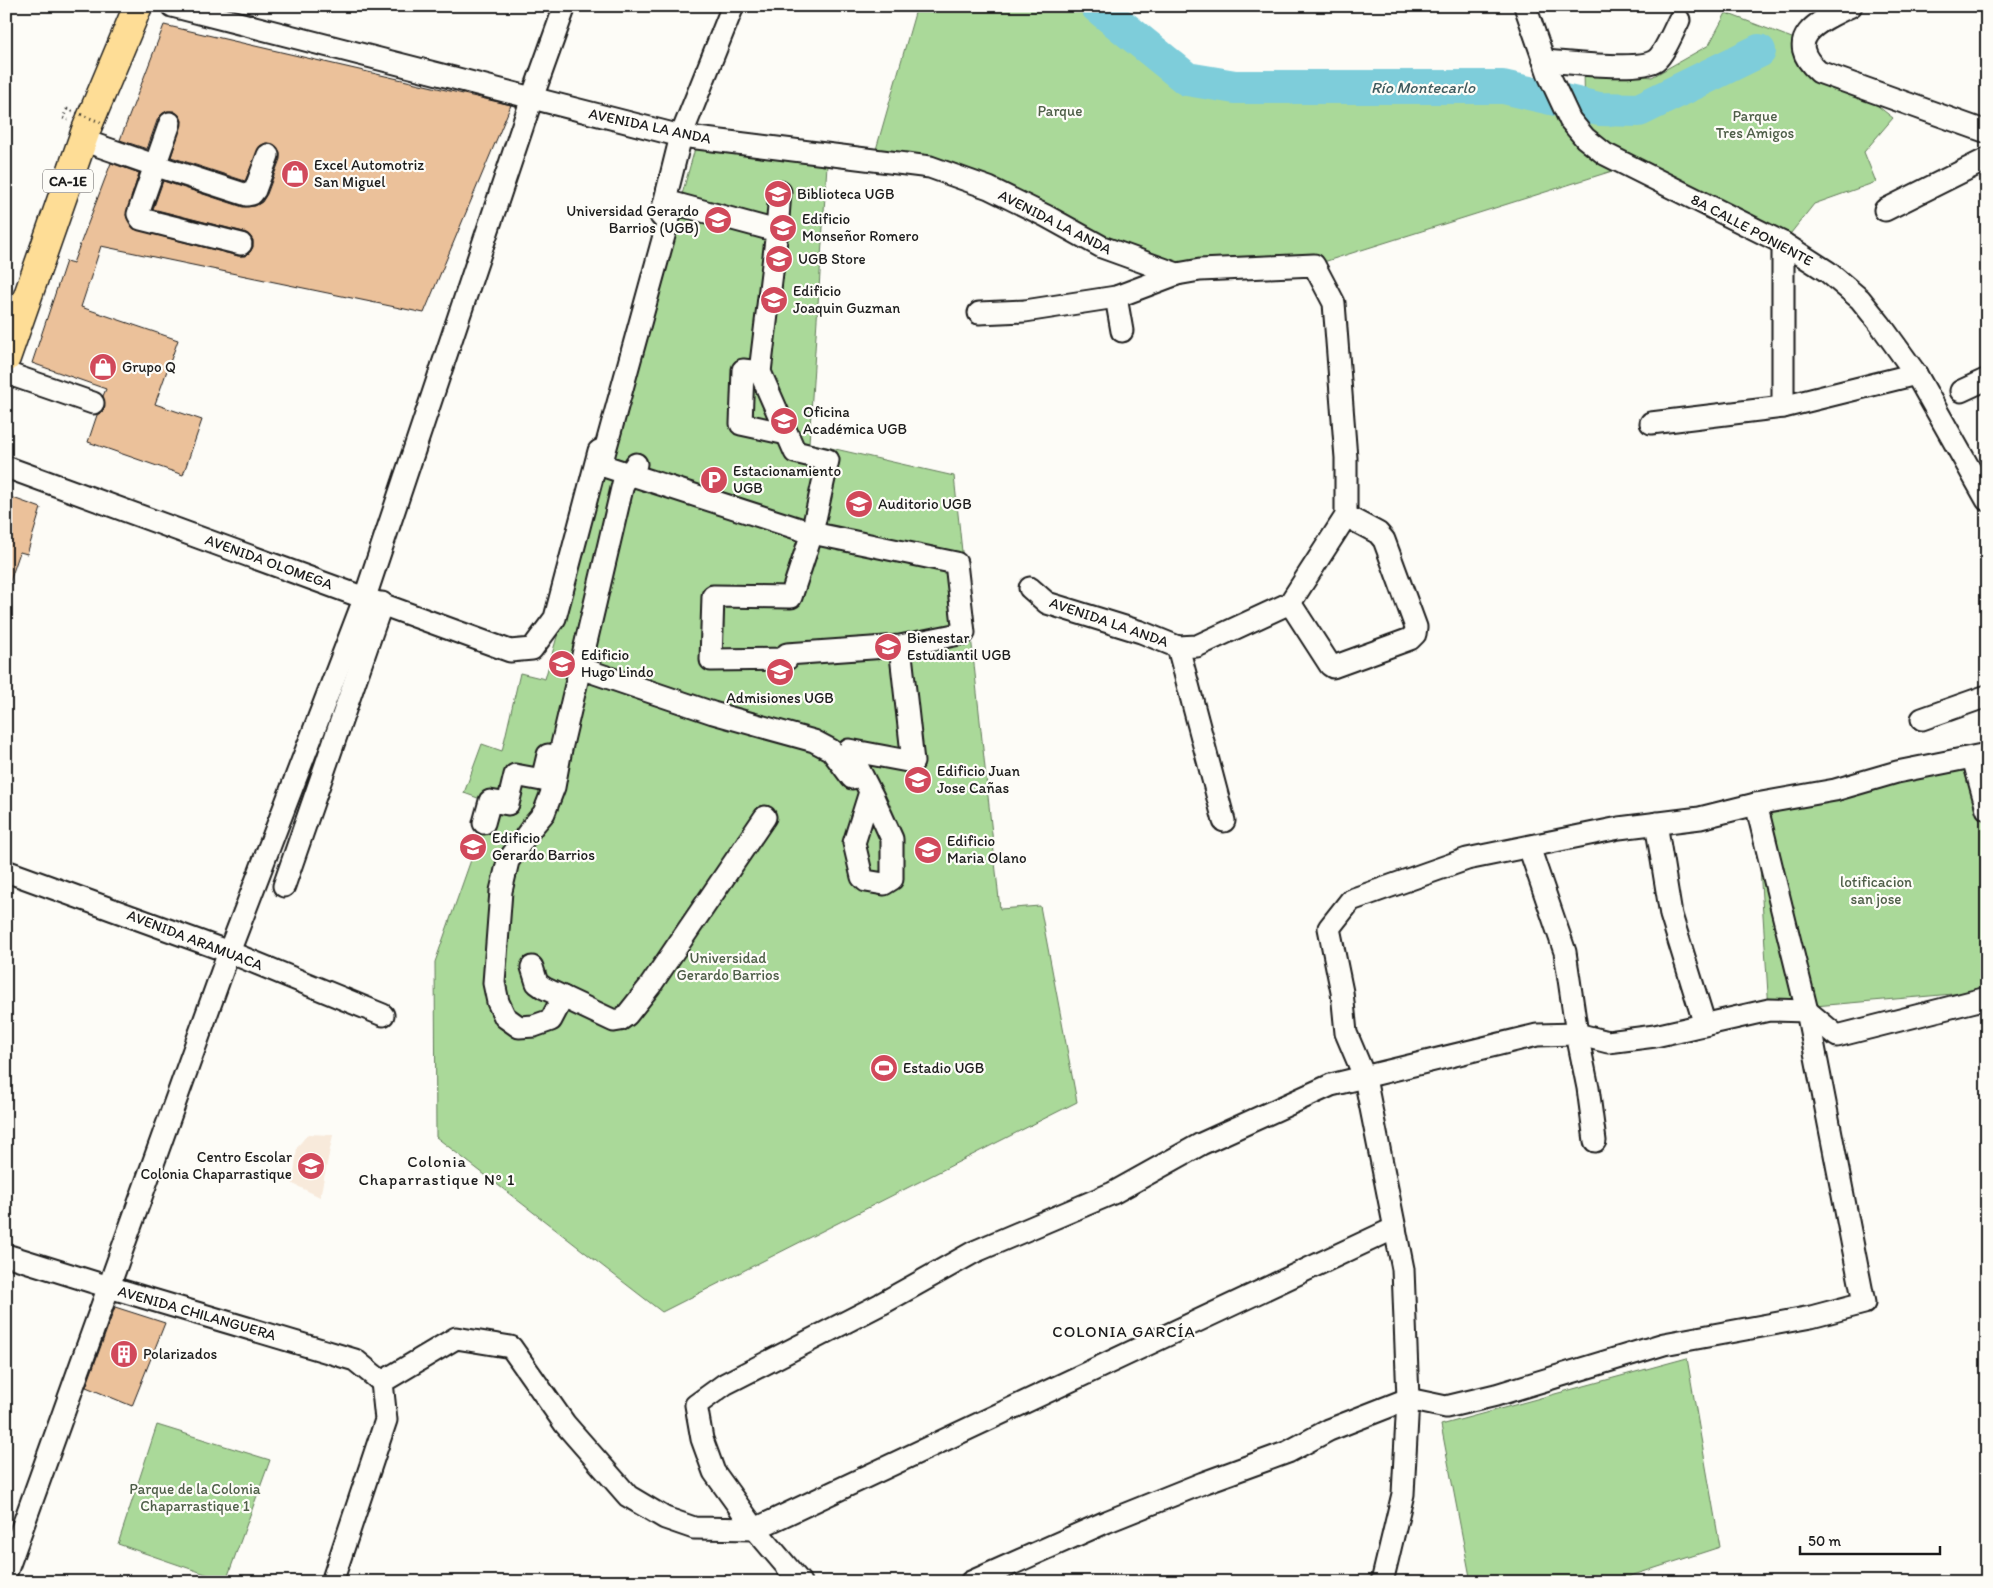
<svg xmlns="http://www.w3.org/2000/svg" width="1993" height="1588" font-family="Itim,sans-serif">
<rect width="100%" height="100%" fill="#fdfcf7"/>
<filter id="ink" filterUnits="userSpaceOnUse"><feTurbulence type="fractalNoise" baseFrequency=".02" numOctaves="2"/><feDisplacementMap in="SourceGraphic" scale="10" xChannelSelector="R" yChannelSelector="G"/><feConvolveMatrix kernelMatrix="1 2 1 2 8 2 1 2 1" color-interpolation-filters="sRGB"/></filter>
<g filter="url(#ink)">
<!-- built -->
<path fill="#f8eadb" d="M308,1134L333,1135L320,1197L293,1184L297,1147Z"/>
<!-- green -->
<g fill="#aad999" stroke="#637a5a">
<path d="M917,6H1097L1187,79L1343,86L1503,87L1570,120L1585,131L1584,68L1652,77L1709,45L1726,13L1792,38L1893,118L1864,152L1876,182L1814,204L1783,243L1628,166L1314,265L1154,267L1046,216L873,160Z"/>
<path d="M698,138L827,165L809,443L954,476L1000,909L1040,906L1077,1102L662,1312L436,1137L435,962L484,823L486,801L464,793L482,744L502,751L520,673L545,679Z"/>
<path d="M1973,758L1987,813V991L1769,1010L1756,804Z"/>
<path d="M1687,1358L1720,1547L1612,1582H1471L1441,1425Z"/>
<path d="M157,1425L270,1460L226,1581L118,1544Z"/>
</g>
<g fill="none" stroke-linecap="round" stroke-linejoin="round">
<!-- river -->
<path stroke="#7ecdda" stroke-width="34" d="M1097,6L1187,79L1235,87H1503L1599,109L1639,110L1759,51"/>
</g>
<!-- building -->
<g fill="#ebc19a" stroke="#1c1c1c">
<path d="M164,25L511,105L424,313L101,246L81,307L178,340L155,404L202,420L183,475L88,442L97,415L102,412L105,407L103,396L106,389L32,363L66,261L73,263L111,163L139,173L126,215L134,229L238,256H245L250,252L253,247V240L249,235L244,232L153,209L163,181L243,207L255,206L262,202L267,194L280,159V152L277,147L273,144L266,143L260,146L245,181L171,157L182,121L179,115L174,111H167L162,114L158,118L147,149L120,140Z"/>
<path d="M13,498L41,508L27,554L20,552L9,584L6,583V521Z"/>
<path d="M115,1307L165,1323L132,1406L86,1387Z"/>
</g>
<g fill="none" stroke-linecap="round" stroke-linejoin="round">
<!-- minor casing -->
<g stroke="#1c1c1c" stroke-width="25">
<g id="minor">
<path d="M172,6L681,136L930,167L989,188L1046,216L1102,247L1177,274L1200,270L1314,265L1334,303L1346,458V516L1290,603L1197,646L1178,647L1141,632L1047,603L1030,588"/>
<path d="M1525,6L1549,75L1570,120L1585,138L1605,154L1783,243L1828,272L1860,299L1880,324L1916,374L1987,500"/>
<path d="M1851,6C1822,20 1780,37 1819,72L1987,132"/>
<path d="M1544,61C1566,62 1640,72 1656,60C1664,54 1674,30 1679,20"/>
<path d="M170,123L138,214L141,219L241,244"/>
<path d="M82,140L154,165L247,195L252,194L255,190L268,155"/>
<path d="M1885,210L1987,159"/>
<path d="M661,216L681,136L733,6"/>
<path d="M777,231L780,192"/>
<path d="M1116,297L1122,331"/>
<path d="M979,313L1025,311L1116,297L1177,274"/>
<path d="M760,372L743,370L741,424L787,434"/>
<path d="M6,373L93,403"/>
<path d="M1961,391L1987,379"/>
<path d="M1783,407V243"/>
<path d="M1651,423L1783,407L1916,374"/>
<path d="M6,467L510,651L532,649L555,618L599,451"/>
<path d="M1290,603L1330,665L1333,667L1410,639L1415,634L1416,627L1384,540L1378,533L1346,516"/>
<path d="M1178,647L1224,821"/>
<path d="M580,668L713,713L814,741L831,750L852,778"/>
<path d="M1922,719L1987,696"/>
<path d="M1973,758L1987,809"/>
<path d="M870,792L854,843L862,877L866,881L884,884L892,879V839L873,797L849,750L913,762L900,646L964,633L956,563L812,533L601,465L673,203L777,231L760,372L795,452L828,460L812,533L791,597L713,596L711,660L787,659V654L900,646"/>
<path d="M484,823L490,801L508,804L515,775L542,780L548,755"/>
<path d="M1656,823L1671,915L1705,1025"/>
<path d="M1529,847L1565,952L1577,1034L1588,1088L1595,1141"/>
<path d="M6,871L229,952L383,1015"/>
<path d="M284,886L382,603"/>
<path d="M532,967L537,983L544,988L614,1021L620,1020L627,1015L650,986L765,817"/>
<path d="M563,997L551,1020L534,1026L519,1027L505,1017L498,1002L494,983L501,891L508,861L533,826L544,813L554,787L561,749L623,484L636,464"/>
<path d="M6,1255L109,1287L355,1360L382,1382"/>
<path d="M6,1573L229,952L365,597L532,98L565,6"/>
<path d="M332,1582L386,1420L382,1382L456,1338L511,1347L565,1424L628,1496L665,1518L694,1528L755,1529L1395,1228"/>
<path d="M800,1582L755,1529L714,1472L702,1439L696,1405L725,1384L881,1304L974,1252L1113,1193L1201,1144L1331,1085L1537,1035L1577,1034L1608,1042L1655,1036L1769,1010L1807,1011L1837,1036L1987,998"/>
<path d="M971,1582L1106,1522L1203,1483L1288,1452L1329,1430L1408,1399L1446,1407L1496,1395L1664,1344L1811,1317L1864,1303L1807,1011L1756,804"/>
<path d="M1382,1582L1403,1494L1408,1399L1403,1269L1365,1078L1346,1033L1342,992L1329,928L1351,900L1467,859L1619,828L1700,818L1756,804L1835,790L1897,772L1987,754"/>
</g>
</g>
<!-- highway casing -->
<g stroke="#1c1c1c" stroke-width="31">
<path id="highway" d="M6,358L86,130L138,6"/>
</g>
<!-- path -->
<path stroke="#1c1c1c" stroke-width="3" stroke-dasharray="1 4" stroke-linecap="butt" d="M67,109L63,118L68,120"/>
<!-- minor -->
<use href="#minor" stroke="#fdfcf7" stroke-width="21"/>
<!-- highway -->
<use href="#highway" stroke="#fedd96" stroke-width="28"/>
<!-- path-bridge -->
<path stroke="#1c1c1c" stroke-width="3" stroke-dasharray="1 4" stroke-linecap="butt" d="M67,109L105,124"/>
</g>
</g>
<!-- icons -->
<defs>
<g id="shop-disc" transform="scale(1.4375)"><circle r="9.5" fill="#d1495b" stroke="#fdfcf7"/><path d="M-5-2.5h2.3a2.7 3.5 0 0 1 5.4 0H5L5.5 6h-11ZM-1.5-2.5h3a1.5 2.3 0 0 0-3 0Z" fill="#fff"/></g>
<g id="university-disc" transform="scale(1.4375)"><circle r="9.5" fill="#d1495b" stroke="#fdfcf7"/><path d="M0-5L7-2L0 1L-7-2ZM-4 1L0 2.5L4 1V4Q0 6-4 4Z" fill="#fff"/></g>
<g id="school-disc" transform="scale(1.4375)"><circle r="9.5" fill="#d1495b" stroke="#fdfcf7"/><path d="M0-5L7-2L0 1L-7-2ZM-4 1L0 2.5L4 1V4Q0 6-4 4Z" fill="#fff"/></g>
<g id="parking-disc" transform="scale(1.4375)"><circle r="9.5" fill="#d1495b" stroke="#fdfcf7"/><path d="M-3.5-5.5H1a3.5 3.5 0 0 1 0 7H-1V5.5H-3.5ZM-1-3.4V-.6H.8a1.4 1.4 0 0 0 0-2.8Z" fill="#fff"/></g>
<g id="stadium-disc" transform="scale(1.4375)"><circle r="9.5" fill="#d1495b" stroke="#fdfcf7"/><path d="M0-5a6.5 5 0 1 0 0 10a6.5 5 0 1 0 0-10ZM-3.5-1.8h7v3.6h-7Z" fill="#fff"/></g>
<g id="building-disc" transform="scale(1.4375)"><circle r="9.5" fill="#d1495b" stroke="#fdfcf7"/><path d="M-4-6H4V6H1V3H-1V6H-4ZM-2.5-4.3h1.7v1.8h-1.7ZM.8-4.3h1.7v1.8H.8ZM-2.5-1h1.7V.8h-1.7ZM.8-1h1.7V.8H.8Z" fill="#fff"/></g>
</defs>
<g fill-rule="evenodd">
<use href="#shop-disc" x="295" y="174"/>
<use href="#university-disc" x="778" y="194"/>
<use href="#school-disc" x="718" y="220"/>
<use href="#university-disc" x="783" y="228"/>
<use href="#university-disc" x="779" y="259"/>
<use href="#university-disc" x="774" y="300"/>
<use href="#shop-disc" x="103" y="367"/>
<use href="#university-disc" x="784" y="421"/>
<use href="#parking-disc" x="714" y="480"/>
<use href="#university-disc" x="859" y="504"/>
<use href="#university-disc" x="888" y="647"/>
<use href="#university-disc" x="562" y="664"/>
<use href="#university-disc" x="780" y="672"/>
<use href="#university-disc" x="918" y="780"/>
<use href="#university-disc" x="473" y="847"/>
<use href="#university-disc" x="928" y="850"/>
<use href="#stadium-disc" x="884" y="1068"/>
<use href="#school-disc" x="311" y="1166"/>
<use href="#building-disc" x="124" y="1354"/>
</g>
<g text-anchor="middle" stroke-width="4.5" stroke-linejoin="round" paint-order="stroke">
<!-- shield labels -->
<rect fill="#fdfcf7" stroke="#605f5e" stroke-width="1" x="43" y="169.5" width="50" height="23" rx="4"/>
<g font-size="14" font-weight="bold" fill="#1c1c1c">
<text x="68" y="186">CA-1E</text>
</g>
<!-- park labels -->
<g font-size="15" fill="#4e5e48" stroke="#fdfcf7">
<text x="1060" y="116">Parque</text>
<text x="1755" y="121">Parque<tspan x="1755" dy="17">Tres Amigos</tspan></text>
<text x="1876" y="887">lotificacion<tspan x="1876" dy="17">san jose</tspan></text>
<text x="728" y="963">Universidad<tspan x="728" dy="17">Gerardo Barrios</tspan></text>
<text x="195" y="1494">Parque de la Colonia<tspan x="195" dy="17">Chaparrastique 1</tspan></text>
</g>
<!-- street labels -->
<g font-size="15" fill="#1c1c1c" stroke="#fdfcf7">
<text transform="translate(650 126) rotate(12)" y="5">AVENIDA LA ANDA</text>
<text transform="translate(1055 222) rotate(27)" y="5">AVENIDA LA ANDA</text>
<text transform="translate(1752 230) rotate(28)" y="5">8A CALLE PONIENTE</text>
<text transform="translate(269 562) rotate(20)" y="5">AVENIDA OLOMEGA</text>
<text transform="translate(1109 622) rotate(19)" y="5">AVENIDA LA ANDA</text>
<text transform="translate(195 940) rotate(21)" y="5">AVENIDA ARAMUACA</text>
<text transform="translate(197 1313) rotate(16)" y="5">AVENIDA CHILANGUERA</text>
</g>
<!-- poi labels -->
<g font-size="15" fill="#1c1c1c" stroke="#fdfcf7" text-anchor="start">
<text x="314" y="170">Excel Automotriz<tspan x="314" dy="17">San Miguel</tspan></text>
<text x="797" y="199">Biblioteca UGB</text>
<text x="699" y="216" text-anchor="end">Universidad Gerardo<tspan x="699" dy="17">Barrios (UGB)</tspan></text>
<text x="802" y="224">Edificio<tspan x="802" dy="17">Monseñor Romero</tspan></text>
<text x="798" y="264">UGB Store</text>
<text x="793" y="296">Edificio<tspan x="793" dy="17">Joaquin Guzman</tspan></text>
<text x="122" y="372">Grupo Q</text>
<text x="803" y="417">Oficina<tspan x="803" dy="17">Académica UGB</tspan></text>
<text x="733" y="476">Estacionamiento<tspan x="733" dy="17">UGB</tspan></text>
<text x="878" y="509">Auditorio UGB</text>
<text x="907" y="643">Bienestar<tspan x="907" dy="17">Estudiantil UGB</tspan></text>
<text x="581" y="660">Edificio<tspan x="581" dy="17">Hugo Lindo</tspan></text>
<text x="780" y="703" text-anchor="middle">Admisiones UGB</text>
<text x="937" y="776">Edificio Juan<tspan x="937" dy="17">Jose Cañas</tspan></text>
<text x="492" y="843">Edificio<tspan x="492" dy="17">Gerardo Barrios</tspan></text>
<text x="947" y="846">Edificio<tspan x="947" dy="17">Maria Olano</tspan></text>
<text x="903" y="1073">Estadio UGB</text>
<text x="292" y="1162" text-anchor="end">Centro Escolar<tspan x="292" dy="17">Colonia Chaparrastique</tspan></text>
<text x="143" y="1359">Polarizados</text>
</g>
<!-- water labels -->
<g font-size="16" font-style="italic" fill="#3e5a5e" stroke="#fdfcf7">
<text x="1423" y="93">Río Montecarlo</text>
</g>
<!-- neighbourhood labels -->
<g font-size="16" letter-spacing="1" fill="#1c1c1c" stroke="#fdfcf7">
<text x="437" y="1167">Colonia<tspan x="437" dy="18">Chaparrastique Nº 1</tspan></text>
<text x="1124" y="1337">COLONIA GARCÍA</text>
</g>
</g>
<!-- margin -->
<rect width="1993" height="1588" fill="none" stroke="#fdfcf7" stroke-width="25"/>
<rect x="12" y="12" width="1968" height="1563" fill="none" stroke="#1c1c1c" stroke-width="2" filter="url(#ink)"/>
<!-- scale -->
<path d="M1800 1546v8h140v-8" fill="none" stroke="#1c1c1c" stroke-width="2.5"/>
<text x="1808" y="1546" font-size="15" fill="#1c1c1c" stroke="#fdfcf7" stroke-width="4" paint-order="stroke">50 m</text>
</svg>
